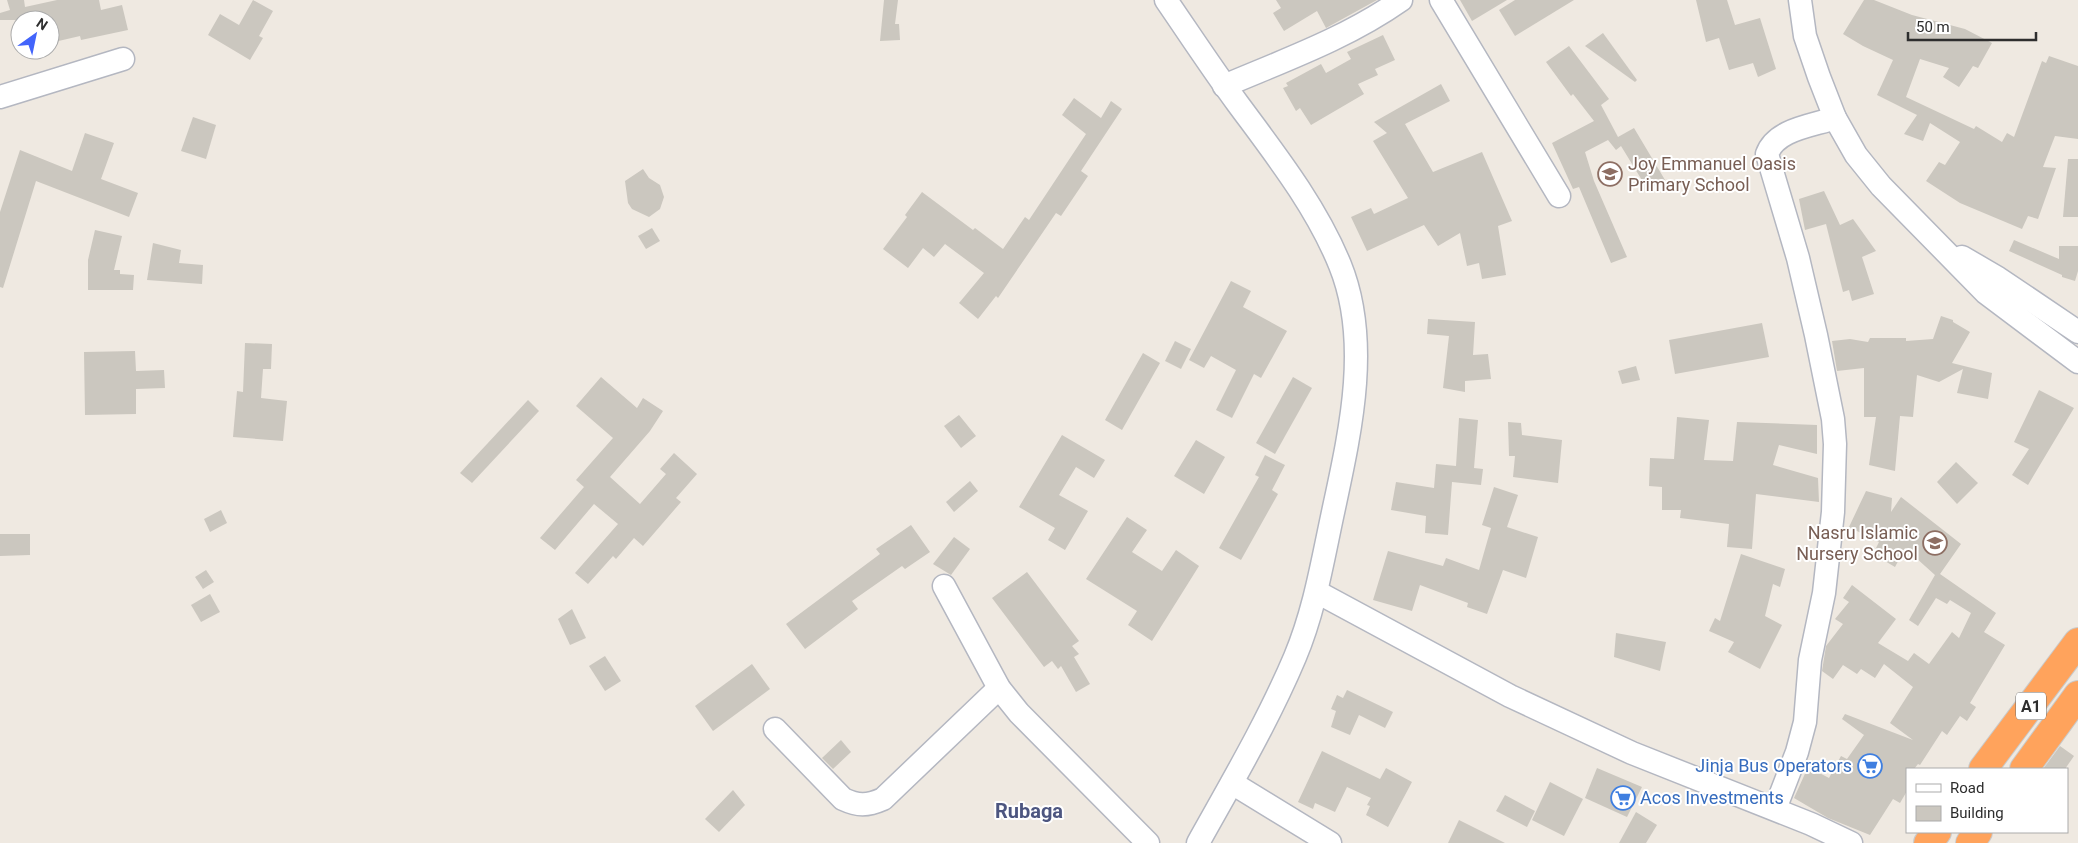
<svg xmlns="http://www.w3.org/2000/svg" width="2078" height="843" font-family="Roboto,sans-serif">
<rect width="100%" height="100%" fill="#efe9e1"/>
<!-- building -->
<g fill="#cbc7bf">
<path d="M7,0H24L25,7L57,0H99L101,10L122,5L128,30L81,40L80,36L50,43V20H0V13L10,10Z"/>
<path d="M253,0L273,11L259,36L263,38L250,60L208,35L220,14L239,25Z"/>
<path d="M884,0H898L895,24H899L900,40L880,41Z"/>
<path d="M1276,0H1377L1326,28L1317,11L1284,31L1273,13L1281,8Z"/>
<path d="M1460,0H1507L1472,21Z"/>
<path d="M1515,0H1574L1515,36L1499,10Z"/>
<path d="M1696,0H1727L1735,25L1760,18L1776,69L1758,77L1753,63L1729,70L1719,38L1706,42Z"/>
<path d="M1864,0H1874L1912,15L1965,29L1992,43L1978,68L1973,66L1959,87L1943,77L1949,68L1920,59L1906,97L1974,129L1976,126L2002,142L2007,133L2014,137L2042,61L2046,63L2049,56L2078,66V139L2055,136L2043,167L2056,168L2038,219L2028,216L2022,229L1960,203L1926,181L1939,162L1945,165L1960,142L1930,123L1923,141L1904,134L1917,115L1877,95L1893,60L1863,46L1843,34Z"/>
<path d="M1603,33L1637,80L1635,82L1585,46Z"/>
<path d="M1383,35L1395,60L1375,69L1378,75L1358,84L1364,94L1311,125L1300,108L1296,111L1283,88L1288,86L1286,83L1321,64L1326,73L1351,59L1347,52Z"/>
<path d="M1569,46L1609,99L1601,105L1618,137L1634,128L1665,180L1648,190L1621,146L1616,150L1608,140L1585,152L1594,181L1627,257L1611,263L1579,187L1573,189L1552,143L1594,121L1573,94L1571,96L1546,62Z"/>
<path d="M1441,84L1450,101L1405,124L1433,172L1482,152L1512,221L1498,226L1506,275L1482,279L1479,263L1467,266L1460,233L1438,246L1424,225L1367,251L1351,217L1371,208L1374,214L1408,198L1373,141L1387,133L1374,122Z"/>
<path d="M1074,98L1101,118L1111,101L1122,109L1081,171L1088,176L1061,216L1056,213L998,298L996,296L978,319L959,303L984,273L945,244L934,257L923,248L908,268L883,249L907,217L905,215L922,192L973,230L975,228L1003,249L1025,217L1029,220L1086,134L1062,115Z"/>
<path d="M193,117L216,125L206,159L181,151Z"/>
<path d="M85,133L114,143L101,179L138,193L129,217L36,181L3,288L0,287V212L20,150L72,171Z"/>
<path d="M2068,159H2078V217H2063Z"/>
<path d="M643,169L649,178L660,185L664,197L660,209L649,217L632,209L628,203L625,181Z"/>
<path d="M1824,191L1840,225L1853,219L1876,251L1862,257L1874,294L1852,301L1849,290L1843,292L1826,224L1805,230L1799,199Z"/>
<path d="M652,228L660,241L646,249L638,236Z"/>
<path d="M95,230L122,236L114,270H120V274L134,275L133,290H88V260Z"/>
<path d="M2014,240L2059,259V246H2078V271L2075,281L2062,277V275L2009,251Z"/>
<path d="M153,243L181,250L179,263L203,265L202,284L147,280Z"/>
<path d="M1231,281L1251,291L1243,307L1287,331L1261,378L1254,374L1232,418L1216,410L1236,370L1211,356L1204,368L1189,360Z"/>
<path d="M1941,316L1953,320V322L1970,332L1952,363L1992,373L1988,399L1957,393L1963,369L1939,382L1917,375L1913,417L1900,416L1895,471L1869,465L1876,417H1864V368L1837,371L1832,341L1850,339L1868,342L1870,338H1906V341L1933,339Z"/>
<path d="M1428,319L1475,322L1473,355L1488,354L1491,379L1465,381V392L1443,388L1449,336L1427,334Z"/>
<path d="M1762,323L1769,357L1675,374L1669,340Z"/>
<path d="M1175,341L1191,349L1181,369L1165,361Z"/>
<path d="M245,343L272,344L271,369H263L261,398L287,401L283,441L233,437L237,391L243,392Z"/>
<path d="M135,351L136,371L164,370L165,388L136,389V414L85,415L84,352Z"/>
<path d="M1143,353L1160,363L1122,430L1105,420Z"/>
<path d="M1636,366L1640,380L1622,384L1618,371Z"/>
<path d="M601,377L637,408L643,398L663,411L650,431L610,477L640,504L666,474L660,469L674,453L697,474L676,498L681,502L643,546L634,538L616,559L613,556L588,584L575,573L618,524L594,504L555,550L540,538L584,487L576,480L613,438L576,406Z"/>
<path d="M1293,377L1312,388L1275,454L1256,443Z"/>
<path d="M2039,390L2074,408L2028,485L2012,475L2029,449L2014,442Z"/>
<path d="M528,400L539,411L472,483L460,473Z"/>
<path d="M959,415L976,436L961,448L944,426Z"/>
<path d="M1677,417L1709,420L1704,460L1733,461L1737,422L1817,425V454L1779,445L1773,465L1818,478L1819,502L1756,494L1752,549L1727,547L1729,524L1680,518L1681,510H1662V487L1649,486L1650,458L1674,459Z"/>
<path d="M1459,418L1478,420L1474,468L1483,469L1481,485L1452,482L1448,535L1425,533L1426,516L1391,510L1396,482L1434,488L1436,464L1456,466Z"/>
<path d="M1508,422L1521,423L1522,435L1562,440L1558,483L1513,477L1515,456H1509Z"/>
<path d="M1062,435L1105,460L1094,478L1076,467L1059,495L1088,511L1065,550L1048,540L1055,528L1019,507Z"/>
<path d="M1196,440L1225,457L1204,494L1174,476Z"/>
<path d="M1265,455L1285,465L1272,490L1278,494L1241,560L1219,548L1259,477L1255,475Z"/>
<path d="M1956,462L1978,483L1957,504L1937,482Z"/>
<path d="M970,481L978,491L954,512L946,502Z"/>
<path d="M1494,487L1518,495L1507,527L1538,537L1526,578L1503,570L1487,614L1467,607L1468,603L1420,585L1412,611L1373,600L1388,551L1443,566L1446,558L1479,570L1491,528L1482,525Z"/>
<path d="M1866,491L1892,498L1891,512L1901,497L1961,544L1940,574L1996,613L1984,632L2005,645L1970,703L1976,707L1967,721L1960,716L1947,735L1942,731L1920,765L1918,764L1914,769H1907V791L1900,803L1893,799L1870,835L1828,818L1794,798L1808,767L1829,778L1841,756L1847,759L1864,735L1842,719L1845,714L1913,740L1890,723L1913,687L1884,664L1875,678L1861,669L1857,674L1843,665L1833,679L1822,671L1826,646L1843,624L1835,619L1849,602L1843,598L1852,585L1896,619L1878,643L1908,661L1914,653L1929,664L1952,632L1959,638L1971,613L1950,600L1947,604L1936,598L1918,626L1909,620L1935,575L1905,548L1895,567L1873,554L1879,542L1849,527Z"/>
<path d="M221,510L227,523L210,532L204,519Z"/>
<path d="M1127,517L1147,530L1132,552L1162,571L1176,550L1199,566L1152,641L1128,625L1137,611L1086,579Z"/>
<path d="M911,525L930,552L905,569L902,566L852,601L858,609L805,649L786,624L880,554L876,549Z"/>
<path d="M0,534H30V555L0,556Z"/>
<path d="M954,537L970,549L951,575L933,564Z"/>
<path d="M1741,554L1785,569L1780,587L1773,584L1765,616L1782,625L1760,669L1728,652L1734,642L1709,631L1715,618L1720,621Z"/>
<path d="M206,570L214,582L203,589L195,577Z"/>
<path d="M1027,572L1079,641L1072,646L1079,654L1074,657L1090,684L1076,692L1061,666L1058,669L1052,661L1044,667L992,598Z"/>
<path d="M210,594L220,612L201,622L191,605Z"/>
<path d="M572,609L586,638L570,645L558,619Z"/>
<path d="M1616,633L1666,642L1660,671L1614,657Z"/>
<path d="M605,656L621,681L605,691L589,666Z"/>
<path d="M752,664L770,689L713,731L695,706Z"/>
<path d="M1347,690L1393,712L1385,728L1359,715L1350,735L1331,727L1336,711L1331,709L1337,695L1343,698Z"/>
<path d="M841,740L851,752L833,769L822,758Z"/>
<path d="M2060,746L2074,756L2065,769H2043Z"/>
<path d="M1322,751L1380,779L1386,768L1412,782L1388,827L1366,815L1370,806L1367,805L1371,798L1347,787L1335,812L1315,803L1313,809L1298,802Z"/>
<path d="M1597,768L1642,787L1627,817L1585,798Z"/>
<path d="M1550,782L1583,799L1564,836L1532,820Z"/>
<path d="M733,790L745,805L719,832L705,819Z"/>
<path d="M1505,795L1535,811L1527,827L1496,811Z"/>
<path d="M1636,812L1657,825L1646,843H1619Z"/>
<path d="M1459,820L1505,843H1448Z"/>
</g>
<g fill="none" stroke-linecap="round" stroke-linejoin="round">
<!-- minor casing -->
<g stroke="#b4b7c1" stroke-width="25">
<g id="minor">
<path d="M1166,0C1190,35 1213,70 1238,104C1275,154 1316,206 1340,265C1372,344 1349,437 1332,517C1322,564 1314,612 1295,657C1268,721 1232,782 1198,843"/>
<path d="M1441,0L1559,196"/>
<path d="M1800,0L1805,36L1819,77L1835,118L1856,155L1881,186L1986,293L2078,362"/>
<path d="M1224,86C1285,60 1347,38 1401,0"/>
<path d="M0,97L123,59"/>
<path d="M1962,257L1998,278L2078,332"/>
<path d="M944,586L999,688L1019,713L1148,843"/>
<path d="M1317,592L1510,696L1632,753L1811,824L1851,843"/>
<path d="M775,729L843,799C858,806 867,806 883,799L999,688"/>
<path d="M1232,783L1330,843"/>
<path d="M1775,809L1797,752L1805,722L1810,660L1824,593L1833,512L1835,444L1833,419L1816,335L1798,258L1767,154C1776,129 1812,126 1835,118"/>
</g>
</g>
<!-- highway casing -->
<g stroke="#c9c9c9" stroke-width="30">
<g id="highway">
<path d="M1983,769L2078,642"/>
<path d="M2024,769L2078,695"/>
<path d="M1928,843L1937,832"/>
<path d="M1970,843L1978,832"/>
</g>
</g>
<!-- minor -->
<use href="#minor" stroke="#fff" stroke-width="22"/>
<!-- highway -->
<use href="#highway" stroke="#ffa35c" stroke-width="28"/>
</g>
<!-- icons -->
<defs>
<g id="school-ring" transform="scale(1.25)"><circle r="9.5" fill="#fff" stroke="#8d6e63" stroke-width="1.5"/><path d="M0-5L7-2L0 1L-7-2ZM-4 1L0 2.5L4 1V4Q0 6-4 4Z" fill="#8d6e63"/></g>
<g id="supermarket-ring" transform="scale(1.25)"><circle r="9.5" fill="#fff" stroke="#3f7fe0" stroke-width="1.5"/><path d="M-6-5.5h2.5l.6 2H6L4.5 2H-2.5L-4.4-4H-6ZM-1.5 3.2a1.3 1.3 0 1 0 .1 0ZM3 3.2a1.3 1.3 0 1 0 .1 0Z" fill="#3f7fe0"/></g>
</defs>
<g fill-rule="evenodd">
<use href="#school-ring" x="1610" y="174"/>
<use href="#school-ring" x="1935" y="543"/>
<use href="#supermarket-ring" x="1870" y="766"/>
<use href="#supermarket-ring" x="1623" y="798"/>
</g>
<g text-anchor="middle" stroke-width="4" stroke-linejoin="round" paint-order="stroke">
<!-- shield labels -->
<rect fill="#fff" stroke="#6d6d6d" stroke-width="1" x="2016" y="692.5" width="30" height="27" rx="4"/>
<g font-size="16" font-weight="bold" fill="#2e2e2e">
<text x="2031" y="712">A1</text>
</g>
<!-- education labels -->
<g font-size="18" fill="#785e54" stroke="#fff" text-anchor="start">
<text x="1628" y="170">Joy Emmanuel Oasis<tspan x="1628" dy="21">Primary School</tspan></text>
<text x="1918" y="539" text-anchor="end">Nasru Islamic<tspan x="1918" dy="21">Nursery School</tspan></text>
</g>
<!-- shop labels -->
<g font-size="18" fill="#366cbe" stroke="#fff" text-anchor="end">
<text x="1852" y="772">Jinja Bus Operators</text>
<text x="1640" y="804" text-anchor="start">Acos Investments</text>
</g>
<!-- quarter labels -->
<g font-size="20" font-weight="bold" fill="#4d5680" stroke="#fff">
<text x="1029" y="818">Rubaga</text>
</g>
</g>
<!-- legend -->
<rect x="1906" y="768" width="162" height="65" fill="#ffffff" stroke="#ababab"/>
<rect x="1916" y="784" width="25" height="8" fill="#ffffff" stroke="#ababab"/>
<text x="1950" y="793" font-size="15" fill="#2e2e2e">Road</text>
<rect x="1916" y="806" width="25" height="15" fill="#cbc7bf" stroke="#ababab"/>
<text x="1950" y="818" font-size="15" fill="#2e2e2e">Building</text>
<!-- north arrow -->
<g transform="translate(35 35) rotate(33)"><circle r="24" fill="#ffffff" stroke="#ababab"/>
<path d="M0-4L9 19L0 12L-9 19Z" fill="#4264fb"/>
<text y="-8" font-size="14" font-weight="bold" text-anchor="middle" fill="#2e2e2e">N</text>
</g>
<!-- scale -->
<path d="M1908 32v8h128v-8" fill="none" stroke="#2e2e2e" stroke-width="2.5"/>
<text x="1916" y="32" font-size="15" fill="#2e2e2e" stroke="#ffffff" stroke-width="4" paint-order="stroke">50 m</text>
</svg>
